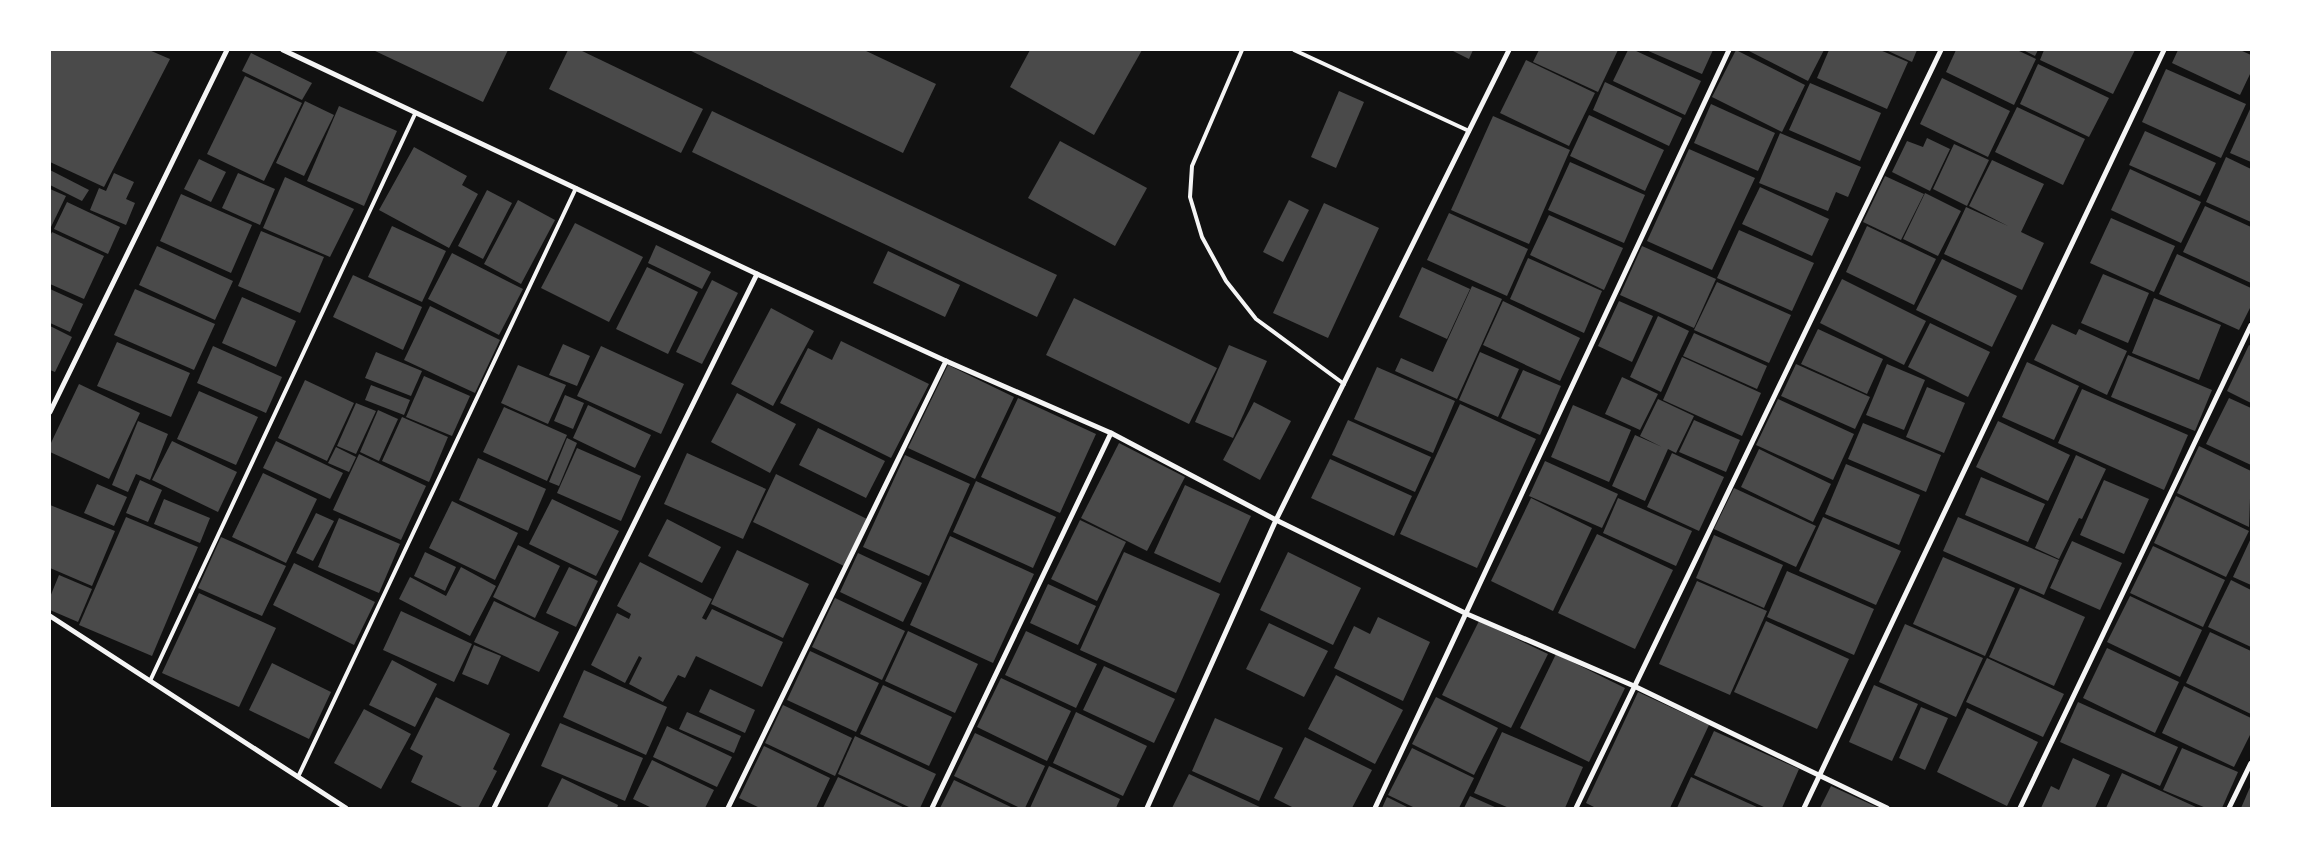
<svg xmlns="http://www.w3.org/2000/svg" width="2301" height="858" font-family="'Varela Round',sans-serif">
<rect width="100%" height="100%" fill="#111"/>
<!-- building -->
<g fill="#4a4a4a">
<path d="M50,50H149L170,59L104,187L50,162Z"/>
<path d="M373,50H508L483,102Z"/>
<path d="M568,50H580L703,109L681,153L549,89Z"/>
<path d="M689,50H864L936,84L903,153Z"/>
<path d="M1030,50H1142L1094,135L1010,87Z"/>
<path d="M1451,50H1473L1469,59Z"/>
<path d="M1539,50H1618L1598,92L1533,62Z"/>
<path d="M1628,50H1634L1701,81L1685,115L1613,81Z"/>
<path d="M1646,50H1713L1702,74Z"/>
<path d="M1736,50L1805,85L1782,132L1712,97Z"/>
<path d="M1747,50H1824L1808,81Z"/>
<path d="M1829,50H1880L1908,62L1887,109L1817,78Z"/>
<path d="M1886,50H1917L1912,62Z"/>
<path d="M1956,50H2017L2036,59L2014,105L1946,72Z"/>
<path d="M2023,50H2038L2035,56Z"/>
<path d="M2044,50H2135L2113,94L2040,60Z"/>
<path d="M2178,50H2240L2251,55V72L2240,95L2172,63Z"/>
<path d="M251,53L312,83L302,100L242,71Z"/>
<path d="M1526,60L1595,93L1569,146L1500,113Z"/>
<path d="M2038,64L2109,98L2089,137L2020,104Z"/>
<path d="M2166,69L2246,104L2221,158L2142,122Z"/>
<path d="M245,76L302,103L264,181L207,154Z"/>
<path d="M1942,78L2010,111L1988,157L1920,124Z"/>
<path d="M1605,82L1682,118L1669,146L1593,110Z"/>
<path d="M1810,83L1881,113L1860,161L1789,130Z"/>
<path d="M1339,91L1364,102L1336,168L1311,157Z"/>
<path d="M305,101L334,115L304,176L276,163Z"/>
<path d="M1711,104L1775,133L1758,171L1694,143Z"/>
<path d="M339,106L397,131L364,206L307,181Z"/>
<path d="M2017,107L2085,139L2063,185L1995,152Z"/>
<path d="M2251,107V162L2230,153Z"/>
<path d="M712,111L1057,275L1037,317L692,152Z"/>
<path d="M1589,115L1664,150L1645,191L1570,156Z"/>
<path d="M1493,116L1570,150L1529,244L1451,210Z"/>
<path d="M2145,131L2216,163L2200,196L2129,165Z"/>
<path d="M1780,133L1861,167L1848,197L1836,192L1828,211L1759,183Z"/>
<path d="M1927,138L1950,149L1930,191L1892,172L1907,141L1923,147Z"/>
<path d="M1060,141L1147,188L1115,246L1028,198Z"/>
<path d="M1954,144L1989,160L1967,206L1933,189Z"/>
<path d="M414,147L467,176L462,185L478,194L449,248L379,210Z"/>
<path d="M1689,149L1755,178L1712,270L1647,241Z"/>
<path d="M2226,157L2251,169V222L2206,202Z"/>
<path d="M199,159L226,172L211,202L184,189Z"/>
<path d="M1992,160L2044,184L2021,232L2044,243L2022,290L1944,254L1966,207L2008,226L1969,206Z"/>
<path d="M1570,162L1645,195L1624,243L1548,210Z"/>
<path d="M2130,169L2201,202L2181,243L2111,210Z"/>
<path d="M50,170L89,190L82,201L50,185Z"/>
<path d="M114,173L134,182L126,199L135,203L126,225L90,210L99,188L106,191Z"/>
<path d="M238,173L275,189L260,225L222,208Z"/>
<path d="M1885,176L1924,194L1901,240L1863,222Z"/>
<path d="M285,177L354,209L330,257L263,228Z"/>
<path d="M1760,187L1829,219L1812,256L1742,224Z"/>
<path d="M50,189L66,196L50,229Z"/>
<path d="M487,190L512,203L483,259L458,246Z"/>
<path d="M1925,193L1961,211L1938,256L1903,239Z"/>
<path d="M181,194L252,225L231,273L160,241Z"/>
<path d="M518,200L555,220L521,284L484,264Z"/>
<path d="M1289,200L1309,210L1283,262L1263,252Z"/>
<path d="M67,202L120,227L108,254L54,229Z"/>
<path d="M1324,203L1379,228L1328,338L1273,313Z"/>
<path d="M2205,206L2251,227V283L2183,252Z"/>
<path d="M1449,213L1528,249L1507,296L1427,260Z"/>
<path d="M1549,215L1623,248L1604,290L1530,255Z"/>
<path d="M2111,218L2175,246L2154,292L2090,263Z"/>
<path d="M575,223L643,257L609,322L541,288Z"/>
<path d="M392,226L446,251L422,302L368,277Z"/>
<path d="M1867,226L1936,259L1914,305L1846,272Z"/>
<path d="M1739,230L1814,263L1792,311L1717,278Z"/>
<path d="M261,231L324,257L300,313L238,286Z"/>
<path d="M52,232L104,256L84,299L50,284V236Z"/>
<path d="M656,245L711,272L702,289L648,263Z"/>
<path d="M157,246L233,281L215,320L139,285Z"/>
<path d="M1642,246L1716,279L1694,328L1620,295Z"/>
<path d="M888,251L960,285L945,317L873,283Z"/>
<path d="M452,253L523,289L499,335L428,299Z"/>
<path d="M2177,254L2251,288V306L2239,330L2159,294Z"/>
<path d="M1528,258L1602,291L1584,333L1510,299Z"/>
<path d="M1942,259L2017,296L1992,347L1916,310Z"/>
<path d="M647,267L698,292L668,354L616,329Z"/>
<path d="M1422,267L1470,289L1447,339L1399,317Z"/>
<path d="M2103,274L2149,293L2128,343L2081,323Z"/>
<path d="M353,275L422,307L403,350L333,317Z"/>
<path d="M1842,279L1926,321L1904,365L1820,323Z"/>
<path d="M712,280L738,293L702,364L676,352Z"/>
<path d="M1717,282L1791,315L1769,363L1694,330Z"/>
<path d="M1472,286L1502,299L1457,399L1395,371L1401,358L1433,372Z"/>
<path d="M50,289L83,304L70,332L50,323Z"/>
<path d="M135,289L215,324L194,370L114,335Z"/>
<path d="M242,297L296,321L276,367L222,343Z"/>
<path d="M1074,298L1217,368L1189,424L1046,355Z"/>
<path d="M2154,298L2221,325L2199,380L2132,353Z"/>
<path d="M1503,301L1580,338L1560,381L1483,345Z"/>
<path d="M1619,301L1653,316L1632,362L1598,346Z"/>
<path d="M430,306L500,340L475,393L404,360Z"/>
<path d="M771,308L814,331L773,406L731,384Z"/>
<path d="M1658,316L1689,331L1661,392L1630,377Z"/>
<path d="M1930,323L1990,352L1968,397L1908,367Z"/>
<path d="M2052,324L2076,335L2079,329L2127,351L2107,395L2034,360Z"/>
<path d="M50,326L72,337L55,372L50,370Z"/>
<path d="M1818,329L1883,359L1867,394L1801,364Z"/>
<path d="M1694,333L1767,366L1757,389L1683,356Z"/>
<path d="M841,341L929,384L891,458L780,403L808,348L832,360Z"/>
<path d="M117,342L190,373L171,417L97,386Z"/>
<path d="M563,344L590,356L577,386L549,375Z"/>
<path d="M1229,345L1267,361L1233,438L1195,422Z"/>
<path d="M2249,345L2251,346V403L2227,391Z"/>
<path d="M213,346L282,377L266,413L197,383Z"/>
<path d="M601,346L684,384L661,434L577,396Z"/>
<path d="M376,352L422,371L411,396L365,378Z"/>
<path d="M1480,352L1519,369L1498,417L1459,400Z"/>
<path d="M2128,355L2212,390L2195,431L2111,397Z"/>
<path d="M1682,357L1761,393L1742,436L1663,400Z"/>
<path d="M2027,362L2079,386L2054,440L2002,417Z"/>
<path d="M1796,364L1870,397L1855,429L1781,396Z"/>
<path d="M1887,364L1925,380L1904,430L1866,415Z"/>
<path d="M518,365L566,385L548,424L501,403Z"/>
<path d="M948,365L1014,397L975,479L908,448Z"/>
<path d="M1377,367L1455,401L1433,453L1354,419Z"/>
<path d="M1523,370L1561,386L1540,435L1501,418Z"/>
<path d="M424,376L470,396L452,436L406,417Z"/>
<path d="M1622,377L1658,394L1640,430L1605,414Z"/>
<path d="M305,380L354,403L327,461L278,438Z"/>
<path d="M79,384L140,413L109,479L50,452V445Z"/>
<path d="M371,385L410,400L404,415L365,400Z"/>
<path d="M1927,387L1965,403L1944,453L1906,437Z"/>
<path d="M2082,389L2188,435L2164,490L2058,443Z"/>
<path d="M199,391L258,417L236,465L177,439Z"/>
<path d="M737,393L796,424L770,473L711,442Z"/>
<path d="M565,395L584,403L573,429L554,421Z"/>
<path d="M1018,398L1096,434L1060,513L981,477Z"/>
<path d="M2229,398L2251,408V465L2206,444Z"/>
<path d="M1658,399L1694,416L1676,453L1668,449L1645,501L1612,486L1635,435L1662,447L1640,436Z"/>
<path d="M1778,399L1854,434L1833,480L1756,445Z"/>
<path d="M1254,402L1291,421L1260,480L1223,460Z"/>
<path d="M356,403L376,411L356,454L337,446Z"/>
<path d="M1460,404L1536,439L1477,568L1400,534Z"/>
<path d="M588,405L651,435L635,468L573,438Z"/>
<path d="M1573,405L1631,430L1609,482L1551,457Z"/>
<path d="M504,407L567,435L547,481L483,452Z"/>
<path d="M378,410L398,419L379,461L360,452Z"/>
<path d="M402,417L448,437L429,482L382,461Z"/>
<path d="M1348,420L1431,457L1415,492L1332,455Z"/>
<path d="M1694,420L1740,440L1726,472L1679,452Z"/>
<path d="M138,421L168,434L150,480L136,474L128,492L112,485Z"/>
<path d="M1998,421L2070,455L2048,501L1976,467Z"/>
<path d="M1863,423L1941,455L1926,492L1848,459Z"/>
<path d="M818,428L885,461L866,498L799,465Z"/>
<path d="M567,438L577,443L559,486L549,482Z"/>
<path d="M172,441L237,472L218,512L152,480Z"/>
<path d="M276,441L343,473L330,499L263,468Z"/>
<path d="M1119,443L1185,477L1147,551L1081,518Z"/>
<path d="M2199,446L2251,471L2249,527L2177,493Z"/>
<path d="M336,447L356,457L349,472L328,463Z"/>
<path d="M577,448L641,476L621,521L557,493Z"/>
<path d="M1759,449L1831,484L1813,522L1741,487Z"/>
<path d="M687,453L766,489L743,539L664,504Z"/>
<path d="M1672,453L1724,477L1699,531L1647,507Z"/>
<path d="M359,454L426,486L401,540L333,510Z"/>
<path d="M905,455L970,484L929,576L863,547Z"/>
<path d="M2076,455L2106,469L2082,519L2079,518L2059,559L2035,548Z"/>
<path d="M478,458L546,489L528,531L459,500Z"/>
<path d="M1330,459L1412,496L1394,536L1311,498Z"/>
<path d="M1545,461L1618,494L1602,528L1529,496Z"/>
<path d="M1846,464L1920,495L1899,545L1825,514Z"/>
<path d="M263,473L317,499L286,563L232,537Z"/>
<path d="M776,474L867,519L844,566L753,522Z"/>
<path d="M1981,477L2045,504L2028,542L1965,515Z"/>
<path d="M140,480L162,490L148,522L126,513Z"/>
<path d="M2104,480L2149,499L2124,554L2080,535Z"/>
<path d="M976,481L1056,517L1033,568L953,532Z"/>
<path d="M97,484L127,497L114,526L84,513Z"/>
<path d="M1185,485L1251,516L1220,583L1154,553Z"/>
<path d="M1734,488L1816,526L1796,567L1714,529Z"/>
<path d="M2176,496L2249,531L2226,577L2154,543Z"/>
<path d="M1531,498L1592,528L1553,611L1491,581Z"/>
<path d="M1618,498L1692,531L1676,566L1603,533Z"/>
<path d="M164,499L210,518L200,543L154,524Z"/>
<path d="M552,499L619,531L596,576L529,544Z"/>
<path d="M452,501L518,533L495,580L429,548Z"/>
<path d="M50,505L115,531L92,586L50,568Z"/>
<path d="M316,513L334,521L313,561L296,553Z"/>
<path d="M126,517L198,547L152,656L79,625Z"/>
<path d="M1823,517L1901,551L1876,605L1799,571Z"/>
<path d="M1958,517L2059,560L2044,595L1943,551Z"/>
<path d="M339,518L400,544L379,593L318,567Z"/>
<path d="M667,519L721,547L702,583L648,556Z"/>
<path d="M1080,520L1126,542L1097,601L1051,579Z"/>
<path d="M1597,534L1673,570L1635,649L1558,613Z"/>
<path d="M1714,535L1783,565L1764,608L1696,578Z"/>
<path d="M950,536L1034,574L993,663L910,625Z"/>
<path d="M221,537L286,566L262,616L198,588Z"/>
<path d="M2251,538V585L2233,577Z"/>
<path d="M2072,541L2122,563L2100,610L2050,588Z"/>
<path d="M518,545L560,566L535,618L493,597Z"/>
<path d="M2153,546L2225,580L2203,627L2130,593Z"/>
<path d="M737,550L809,584L783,638L711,604Z"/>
<path d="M425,552L456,567L445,591L414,576Z"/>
<path d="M1124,552L1220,594L1176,693L1080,650Z"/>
<path d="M1288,552L1361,588L1333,645L1260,610Z"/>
<path d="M858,553L922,583L903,622L840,592Z"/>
<path d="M1943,557L2015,588L1985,656L1913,624Z"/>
<path d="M640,562L712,599L702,618L706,620L712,609L783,642L762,687L696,656L685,678L678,675L663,702L629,684L642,658L639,656L625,683L591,665L617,613L629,619L631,614L617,606Z"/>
<path d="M294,563L375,602L354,645L273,605Z"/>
<path d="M461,567L496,586L470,636L399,599L410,577L446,596Z"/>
<path d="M569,567L598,581L576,627L546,613Z"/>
<path d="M1787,571L1874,609L1854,655L1767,617Z"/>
<path d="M59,575L92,589L78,622L50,610V597Z"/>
<path d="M2231,580L2251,590V647L2208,627Z"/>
<path d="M1697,581L1767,611L1730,695L1659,664Z"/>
<path d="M1048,584L1096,606L1078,645L1030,623Z"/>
<path d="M2020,588L2085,617L2054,686L1989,657Z"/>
<path d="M199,593L276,628L239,707L162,673Z"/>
<path d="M2130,596L2202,630L2180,677L2107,642Z"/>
<path d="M835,598L905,631L882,680L812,647Z"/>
<path d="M494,601L559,632L539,672L474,642Z"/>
<path d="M401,611L472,644L454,682L383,650Z"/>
<path d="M1378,617L1430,642L1403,701L1334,668L1354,626L1370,634Z"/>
<path d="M1479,621L1548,654L1511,728L1442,695Z"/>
<path d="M1766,621L1849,659L1817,729L1734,692Z"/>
<path d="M1269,623L1328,651L1304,697L1246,669Z"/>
<path d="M1905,624L1983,658L1956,717L1879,682Z"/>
<path d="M908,631L978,664L955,713L885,681Z"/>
<path d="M1026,631L1097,664L1076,708L1005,675Z"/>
<path d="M2210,632L2251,651V714L2186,683Z"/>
<path d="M474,645L501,656L488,685L462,674Z"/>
<path d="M2107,648L2179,682L2155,733L2083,698Z"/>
<path d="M810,651L879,683L856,732L787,700Z"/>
<path d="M1556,654L1625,688L1589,762L1520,728Z"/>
<path d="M1987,658L2064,694L2043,737L1966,702Z"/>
<path d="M392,660L437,684L415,727L369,705Z"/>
<path d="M272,663L331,692L309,739L249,710Z"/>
<path d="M1104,666L1175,699L1154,743L1083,710Z"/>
<path d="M584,670L667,707L646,755L563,717Z"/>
<path d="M1336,675L1403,710L1375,764L1308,729Z"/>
<path d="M1001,678L1071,711L1047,761L977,727Z"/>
<path d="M883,685L952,717L929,766L860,734Z"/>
<path d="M1874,685L1918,704L1892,761L1849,742Z"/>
<path d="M2184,686L2251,718V733L2234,767L2162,733Z"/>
<path d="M710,689L755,710L745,733L699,712Z"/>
<path d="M1638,692L1709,725L1670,808H1596L1586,803Z"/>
<path d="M436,697L510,734L493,769L497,771L478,808H464L411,782L423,756L410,749Z"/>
<path d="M1436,697L1498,728L1474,775L1412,744Z"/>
<path d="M2078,702L2178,747L2160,786L2060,742Z"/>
<path d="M783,705L852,738L835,776L765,743Z"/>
<path d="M1921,707L1948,718L1925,770L1899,758Z"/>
<path d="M1967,708L2038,742L2007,806L1937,772Z"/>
<path d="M364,709L411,734L381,789L334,763Z"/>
<path d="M687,712L741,736L734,753L679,729Z"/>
<path d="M1076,712L1147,746L1123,796L1053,763Z"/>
<path d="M1215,718L1283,748L1259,801L1192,771Z"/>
<path d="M560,723L643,758L625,801L541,766Z"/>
<path d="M667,726L732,757L717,787L653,757Z"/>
<path d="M1714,731L1799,769L1782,808H1766L1694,775Z"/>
<path d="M1502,732L1583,767L1565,808H1509L1474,793Z"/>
<path d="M975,733L1045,766L1025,808H1020L954,776Z"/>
<path d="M855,736L936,774L920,808H911L838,774Z"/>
<path d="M1305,737L1372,770L1352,808H1294L1274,798Z"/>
<path d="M764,746L830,778L816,808H760L739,798Z"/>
<path d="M1412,748L1474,778L1459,808H1415L1388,795Z"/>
<path d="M2182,748L2238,772L2222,808H2206L2163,790Z"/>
<path d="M2073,758L2110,775L2095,808H2041L2051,786L2059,790Z"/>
<path d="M652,760L714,790L705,808H652L633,799Z"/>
<path d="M1049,766L1120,799L1116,808H1030Z"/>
<path d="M2122,773L2161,791L2198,808H2106Z"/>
<path d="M1189,774L1262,808H1172Z"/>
<path d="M838,777L905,808H823Z"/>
<path d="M1691,777L1759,808H1677Z"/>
<path d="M562,778L618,805L617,808H547Z"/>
<path d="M954,780L1013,808H940Z"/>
<path d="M2251,785V808H2241Z"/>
<path d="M1831,786L1879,808H1820Z"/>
<path d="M1470,796L1497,808H1464Z"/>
<path d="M1387,797L1409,808H1382Z"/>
</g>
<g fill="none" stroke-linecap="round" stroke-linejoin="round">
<!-- service -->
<g stroke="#f5f5f5" stroke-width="4">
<path d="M1242,50L1192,166L1190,197L1202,237L1226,281L1256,319L1344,384"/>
<path d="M1294,50L1469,131"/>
<path d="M150,681L415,114"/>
<path d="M298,777L576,188"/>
</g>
<!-- minor -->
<g stroke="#f5f5f5" stroke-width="5">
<path d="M283,50L757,274L946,361L1111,433L1276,520L1467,614L1634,686L1887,808"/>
<path d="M50,412L227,50"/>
<path d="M50,616L346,808"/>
<path d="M494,808L757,274"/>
<path d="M728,808L946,361"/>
<path d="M932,808L1111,433"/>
<path d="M1147,808L1276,520L1509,50"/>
<path d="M1375,808L1729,50"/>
<path d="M1576,808L1941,50"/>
<path d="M1804,808L2164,50"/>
<path d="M2020,808L2251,325"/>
<path d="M2229,808L2251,763"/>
</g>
</g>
<!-- border -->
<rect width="2301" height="858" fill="none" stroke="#ffffff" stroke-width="102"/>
</svg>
